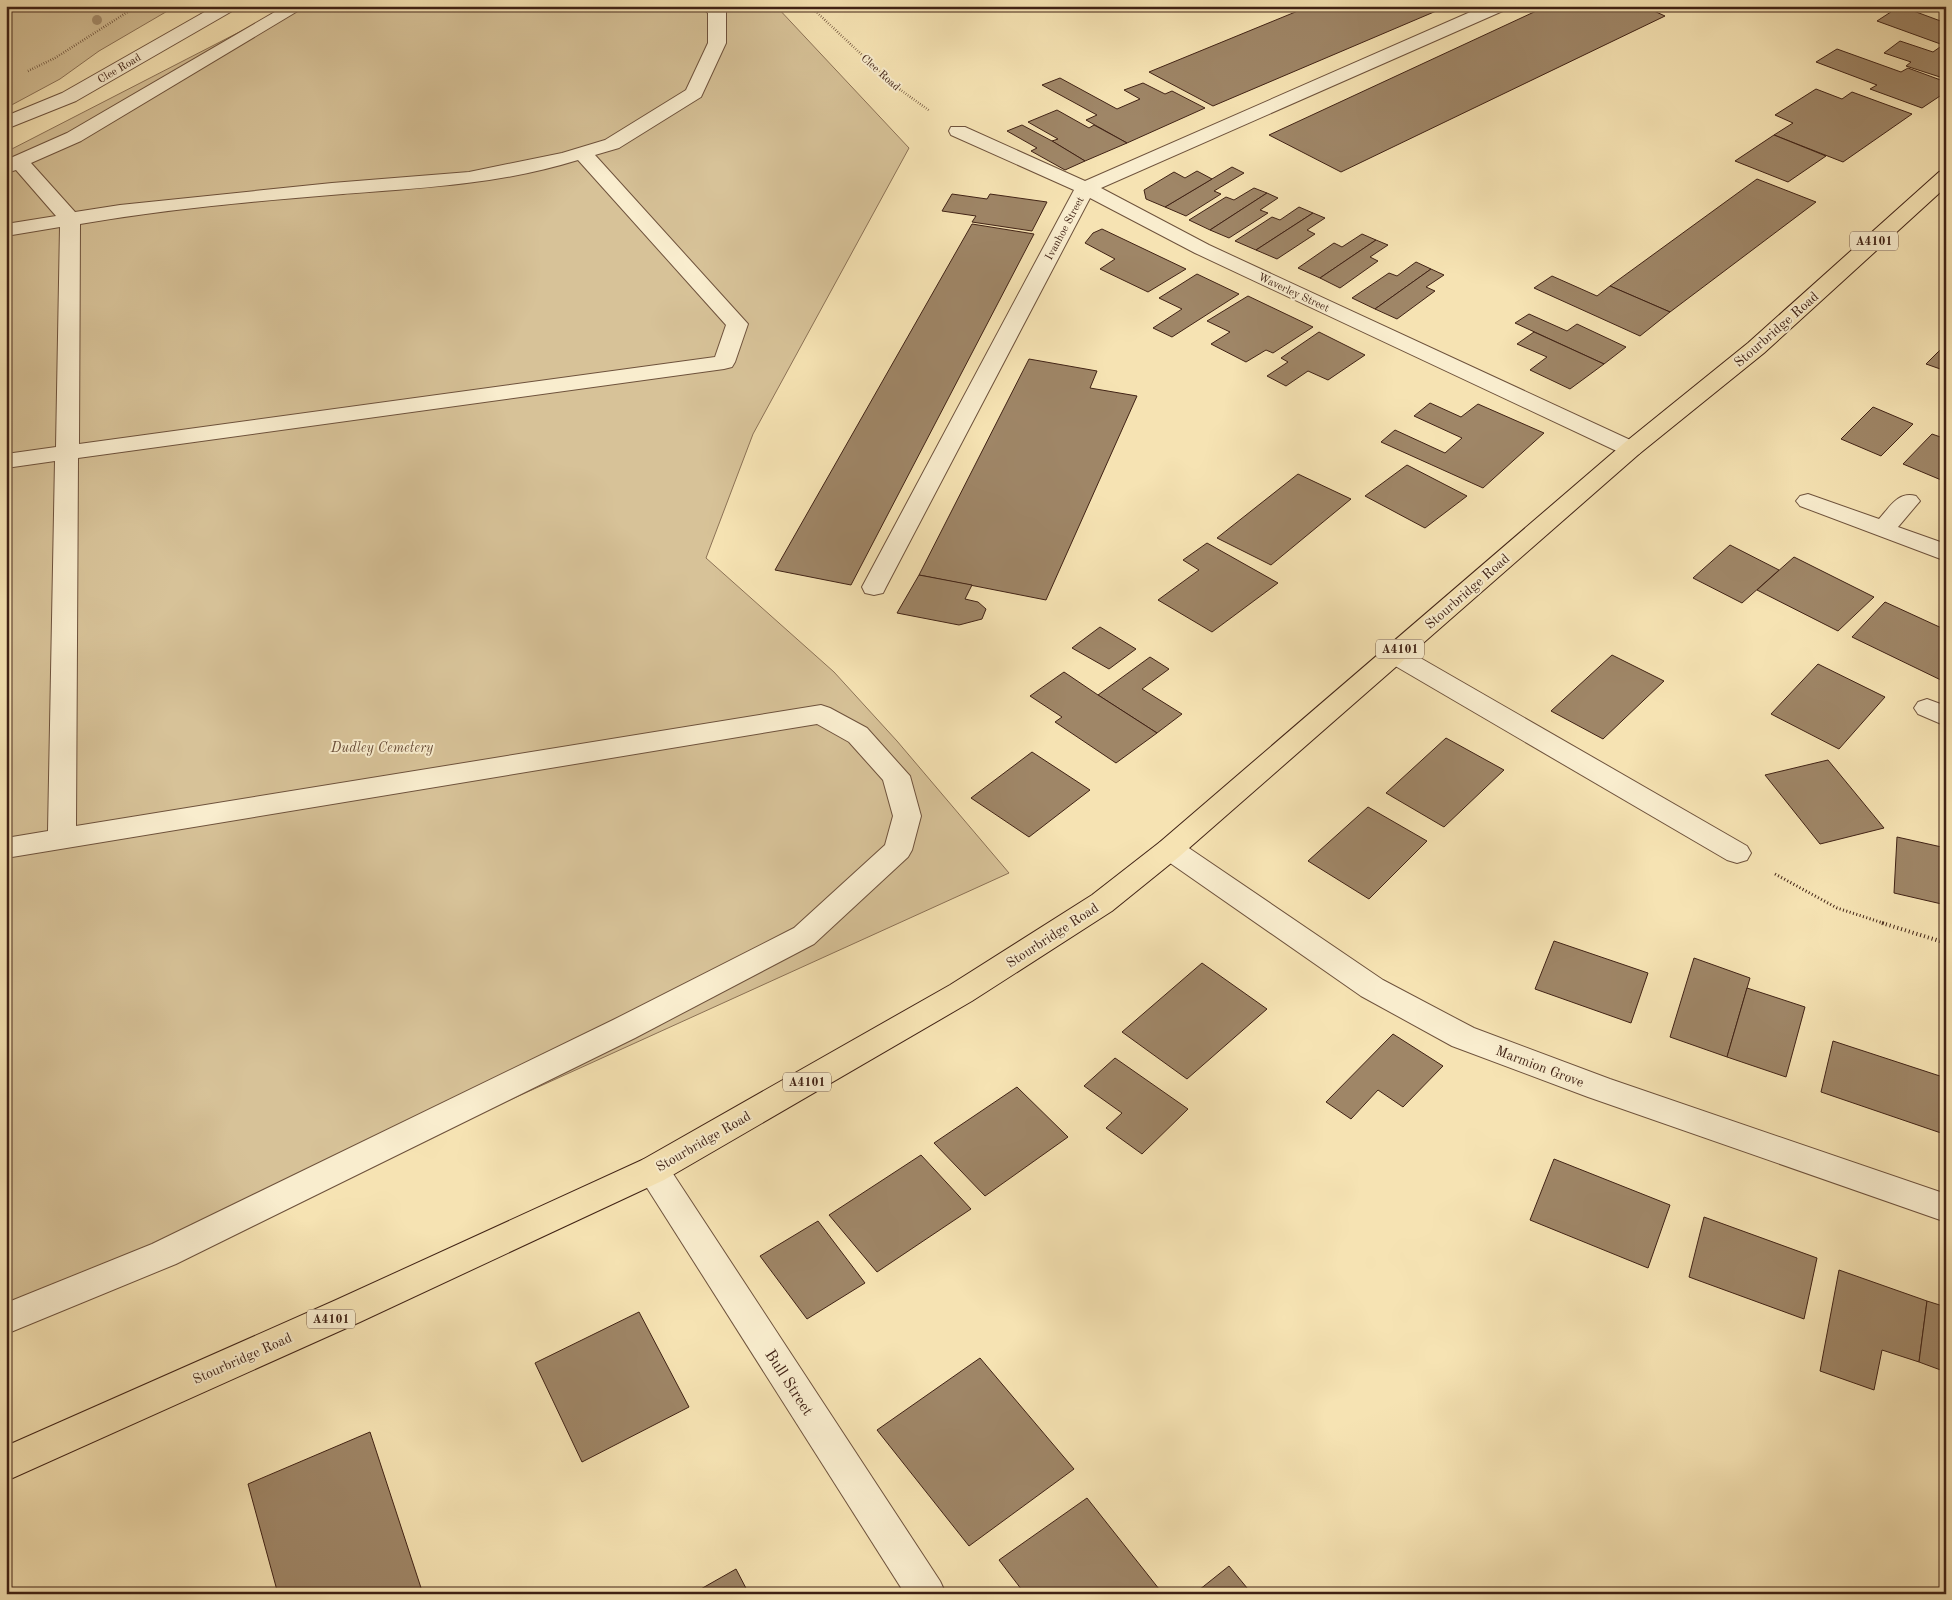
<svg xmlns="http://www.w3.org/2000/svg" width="1952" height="1600" font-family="'Old Standard TT',serif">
<rect width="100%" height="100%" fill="#f6e3b3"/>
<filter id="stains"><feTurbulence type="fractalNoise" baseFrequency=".004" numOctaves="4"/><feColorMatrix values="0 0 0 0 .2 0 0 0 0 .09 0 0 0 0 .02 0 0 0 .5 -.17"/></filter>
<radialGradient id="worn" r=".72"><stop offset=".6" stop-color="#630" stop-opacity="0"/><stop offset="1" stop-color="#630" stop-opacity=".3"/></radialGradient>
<!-- green -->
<g fill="#d7c298" stroke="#8c7256">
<path d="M6,6H176L99,51L60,79L6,108Z"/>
<path d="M290,6H776L909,148L753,434L706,558L834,672L897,741L1009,873L6,1329V152Z"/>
</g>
<!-- building -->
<g fill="#9f8667" stroke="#402215">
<path d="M1310,6H1448L1213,106L1149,72Z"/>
<path d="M1547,6H1643L1665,16L1341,172L1269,135Z"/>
<path d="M1652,6H1675L1664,11Z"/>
<path d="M1900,6L1946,23V46L1877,21Z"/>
<path d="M1900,41L1933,52L1940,47L1946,49V79L1906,66L1911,62L1884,53Z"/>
<path d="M1837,49L1901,72L1908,68L1946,82V92L1922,108L1870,89L1877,85L1816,62Z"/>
<path d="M1060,78L1117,109L1140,99L1124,90L1143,83L1165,94L1172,91L1205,108L1127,143L1086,120L1097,115L1042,85Z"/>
<path d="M1816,89L1842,99L1852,92L1912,114L1843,162L1774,135L1793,123L1775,115Z"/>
<path d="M1057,110L1089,128L1094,125L1127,143L1085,161L1052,141L1058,139L1028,122Z"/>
<path d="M1022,125L1052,141L1085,161L1065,170L1031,151L1037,148L1007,131Z"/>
<path d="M1774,135L1826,156L1788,182L1735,161Z"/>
<path d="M1232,167L1244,173L1214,191L1221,194L1186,216L1165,207Z"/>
<path d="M1197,171L1212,179L1165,207L1146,199L1144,190L1174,172L1185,178Z"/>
<path d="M1757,179L1816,202L1670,312L1610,286Z"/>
<path d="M1254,188L1267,193L1210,230L1189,220L1226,197L1234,200Z"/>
<path d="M1267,193L1278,198L1260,210L1268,213L1229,238L1210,230Z"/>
<path d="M952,194L987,199L990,194L1047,202L1032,231L972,222L976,216L942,211Z"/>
<path d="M1299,207L1313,213L1256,250L1235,241L1272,217L1280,220Z"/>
<path d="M1313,213L1325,218L1307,230L1315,234L1277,259L1256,250Z"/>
<path d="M972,224L1034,234L851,585L775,570Z"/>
<path d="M1102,229L1186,269L1148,292L1100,269L1115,259L1085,243L1093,233Z"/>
<path d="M1362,234L1376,240L1320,278L1298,268L1334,243L1342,247Z"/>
<path d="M1376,240L1388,245L1370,257L1378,261L1340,288L1320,278Z"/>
<path d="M1416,262L1431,269L1375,309L1352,298L1389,273L1397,276Z"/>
<path d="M1431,269L1444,275L1426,287L1435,291L1397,319L1375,309Z"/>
<path d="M1197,274L1239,294L1172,337L1153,328L1182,309L1159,298Z"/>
<path d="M1552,276L1597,296L1610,286L1670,312L1640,336L1534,288Z"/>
<path d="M1248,296L1313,327L1273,353L1266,350L1246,362L1211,344L1230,332L1207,321Z"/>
<path d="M1529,314L1567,331L1577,324L1626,347L1604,364L1515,323Z"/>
<path d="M1319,332L1365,355L1328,380L1308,371L1286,386L1267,376L1288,362L1281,358Z"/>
<path d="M1534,332L1604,364L1570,389L1530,370L1547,357L1517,344Z"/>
<path d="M1946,344V371L1926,364Z"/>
<path d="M1029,359L1097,371L1090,388L1137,396L1046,600L919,575Z"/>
<path d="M1430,403L1461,417L1478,404L1544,433L1483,488L1381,442L1395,430L1445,453L1462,438L1414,416Z"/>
<path d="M1873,407L1913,424L1881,456L1841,439Z"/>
<path d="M1932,434L1946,439V482L1903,464Z"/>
<path d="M1407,465L1467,496L1425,528L1365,496Z"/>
<path d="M1298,474L1351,499L1271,565L1217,538Z"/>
<path d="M1207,543L1278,583L1212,632L1158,600L1199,570L1183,560Z"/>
<path d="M1730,545L1779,570L1742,603L1693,578Z"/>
<path d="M1794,557L1874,597L1838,631L1757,590Z"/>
<path d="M919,575L972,585L965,599L978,602L986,609L982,619L959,625L897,613Z"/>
<path d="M1885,602L1946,630L1945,682L1852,637Z"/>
<path d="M1100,627L1136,649L1109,669L1072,648Z"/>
<path d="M1612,655L1664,681L1603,739L1551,711Z"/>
<path d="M1150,657L1169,669L1142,689L1182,714L1157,733L1098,695Z"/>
<path d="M1818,664L1885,697L1839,749L1771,714Z"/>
<path d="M1064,672L1098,695L1157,733L1116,763L1055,722L1062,717L1030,696Z"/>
<path d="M1446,738L1504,770L1444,827L1386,793Z"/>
<path d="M1032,752L1090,790L1029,837L971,798Z"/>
<path d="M1828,760L1884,828L1820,844L1765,775Z"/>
<path d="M1368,807L1427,841L1369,899L1308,861Z"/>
<path d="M1897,837L1946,848V905L1894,893Z"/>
<path d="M1554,941L1648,973L1631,1023L1535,989Z"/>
<path d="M1694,958L1750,978L1727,1057L1670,1037Z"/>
<path d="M1202,963L1267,1009L1187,1079L1122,1032Z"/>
<path d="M1747,988L1805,1007L1786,1077L1727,1057Z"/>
<path d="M1393,1034L1443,1066L1403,1107L1378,1090L1351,1119L1326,1102Z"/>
<path d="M1833,1041L1946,1078V1109L1941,1133L1821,1092Z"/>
<path d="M1115,1058L1188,1109L1142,1154L1106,1128L1122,1113L1084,1086Z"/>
<path d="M1017,1087L1068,1137L985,1196L934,1143Z"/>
<path d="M921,1155L971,1209L877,1272L829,1215Z"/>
<path d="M1554,1159L1670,1205L1648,1268L1530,1220Z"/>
<path d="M1704,1217L1817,1258L1804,1319L1689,1277Z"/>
<path d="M818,1221L865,1283L807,1319L760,1256Z"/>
<path d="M1839,1270L1927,1301L1919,1362L1882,1350L1874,1390L1820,1371Z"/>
<path d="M1927,1301L1946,1307V1372L1919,1362Z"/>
<path d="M639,1312L689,1407L582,1462L535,1363Z"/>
<path d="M980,1358L1074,1469L969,1546L877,1430Z"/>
<path d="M370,1432L423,1594H278L248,1484Z"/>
<path d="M1087,1498L1163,1594H1025L999,1560Z"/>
<path d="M1229,1566L1252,1594H1194Z"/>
<path d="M736,1569L749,1594H692Z"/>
</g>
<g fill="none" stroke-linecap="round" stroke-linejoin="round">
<!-- minor casing -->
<g stroke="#6e523c" stroke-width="2">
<g id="minor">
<path d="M215,6H236L234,10L76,101L6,129V116L62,93Z"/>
<path d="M285,6H306L81,141L31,163L75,212L120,205L332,183L469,172L562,153L605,140L686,90L708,43V13L700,6H721L726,11V43L701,97L619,148L595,155L748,324L735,362L732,367L724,369L78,458L76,826L821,705L830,708L867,728L910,776L921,816L912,850L908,857L814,944L635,1038L176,1264L6,1334V1303L152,1244L613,1020L794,928L885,845L893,816L883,780L849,742L817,724L6,858V838L48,831L55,461L6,468V454L56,447L60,227L6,236V224L56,216L16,170L6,173V160L67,133ZM578,160L726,325L715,357L79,444L80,224C167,209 255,201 343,194C422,188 502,184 578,160Z"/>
<path d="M1484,6H1507L1505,10L1101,188L1209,245L1639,444L1643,449L1639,454L1631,456L1623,454L1195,253L1090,198L886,587L883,593L874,595L865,593L862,587L1074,190L951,135L949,131L951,127H965L1085,181Z"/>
<path d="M1808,494L1879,519C1890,507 1898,491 1916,496L1920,501L1898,527L1946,544V561L1800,506L1796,501L1800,496Z"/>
<path d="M1394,645L1403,648L1747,846L1751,853L1747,860L1737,863L1727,860L1385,660L1381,654L1385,648Z"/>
<path d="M1927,699L1946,706V726L1918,714L1914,708L1918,702Z"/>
<path d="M1170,839L1180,842L1383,980L1474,1028L1610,1079L1946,1194V1222L1588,1097L1452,1046L1361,996L1160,856L1156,849L1160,842Z"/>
<path d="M653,1156L664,1160L940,1581L946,1594H905L642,1180L637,1170L642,1160Z"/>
</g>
</g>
<!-- major casing -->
<g stroke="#402215" stroke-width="2">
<path id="major" d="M1946,170V187L1764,353L1639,454L1180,856L1112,911L972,1001L664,1180L360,1322L6,1481V1446L336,1300L642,1160L950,985L1092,895L1160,842L1623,444L1748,343L1939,172Z"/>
</g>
<!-- path-far2 -->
<g stroke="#402215" stroke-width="2.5" stroke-dasharray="0.5 2" stroke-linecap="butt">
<path d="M810,6L895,86L930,111"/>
<path d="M28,71L55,58L137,6"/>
</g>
<!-- path-far1 -->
<path stroke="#402215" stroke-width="3" stroke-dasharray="1 2.5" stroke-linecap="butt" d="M1775,874L1837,908L1886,924"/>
<!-- path -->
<path stroke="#402215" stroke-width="4" stroke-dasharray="1 3" stroke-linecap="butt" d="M1882,923L1946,943"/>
<!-- minor -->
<use href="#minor" fill="#f9edce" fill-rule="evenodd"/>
<!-- major -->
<use href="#major" fill="#f6e3b3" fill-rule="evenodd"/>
</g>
<!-- trees -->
<circle fill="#a78f6e" cx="97" cy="20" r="5"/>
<g text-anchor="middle" stroke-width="4" stroke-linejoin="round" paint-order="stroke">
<!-- far-street labels -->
<g font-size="11" fill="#402215" stroke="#f9edce">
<text transform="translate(119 68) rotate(-30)" y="4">Clee Road</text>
<text transform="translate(881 72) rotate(42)" y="4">Clee Road</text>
<text transform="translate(1064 228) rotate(-62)" y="4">Ivanhoe Street</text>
<text transform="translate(1294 292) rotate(25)" y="4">Waverley Street</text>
</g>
<!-- shield labels -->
<g fill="#f9edce" stroke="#785f4c" stroke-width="1">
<rect x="1850" y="231.5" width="48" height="19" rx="4"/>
<rect x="1376" y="639.5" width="48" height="19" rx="4"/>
<rect x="783" y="1072.5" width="48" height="19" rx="4"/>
<rect x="307" y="1309.5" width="48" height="19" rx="4"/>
</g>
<g font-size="12" font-weight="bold" fill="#402215">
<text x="1874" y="245">A4101</text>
<text x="1400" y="653">A4101</text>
<text x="807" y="1086">A4101</text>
<text x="331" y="1323">A4101</text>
</g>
<!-- street labels -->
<g font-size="14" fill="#402215" stroke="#f9edce">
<text transform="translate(1776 329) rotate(-41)" y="5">Stourbridge Road</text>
<text transform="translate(1467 591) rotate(-41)" y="5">Stourbridge Road</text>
<text transform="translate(1052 935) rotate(-33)" y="5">Stourbridge Road</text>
<text transform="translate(1540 1066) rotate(21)" y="5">Marmion Grove</text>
<text transform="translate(703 1141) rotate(-30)" y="5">Stourbridge Road</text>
<text transform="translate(242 1358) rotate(-24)" y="5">Stourbridge Road</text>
</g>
<!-- park labels -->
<g font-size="14" font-style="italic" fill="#664a36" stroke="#f9edce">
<text x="382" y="752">Dudley Cemetery</text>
</g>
<!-- near-street labels -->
<g font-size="16" fill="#402215" stroke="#f9edce">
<text transform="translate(790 1382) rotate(57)" y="6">Bull Street</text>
</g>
</g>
<!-- margin -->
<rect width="1952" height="1600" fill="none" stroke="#f6e3b3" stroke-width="25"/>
<rect x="8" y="8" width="1937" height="1585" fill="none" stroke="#402215" stroke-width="2.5"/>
<rect x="12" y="12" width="1927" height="1575" fill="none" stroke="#402215"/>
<rect width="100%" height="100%" filter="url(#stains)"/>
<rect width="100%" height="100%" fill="url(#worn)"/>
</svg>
